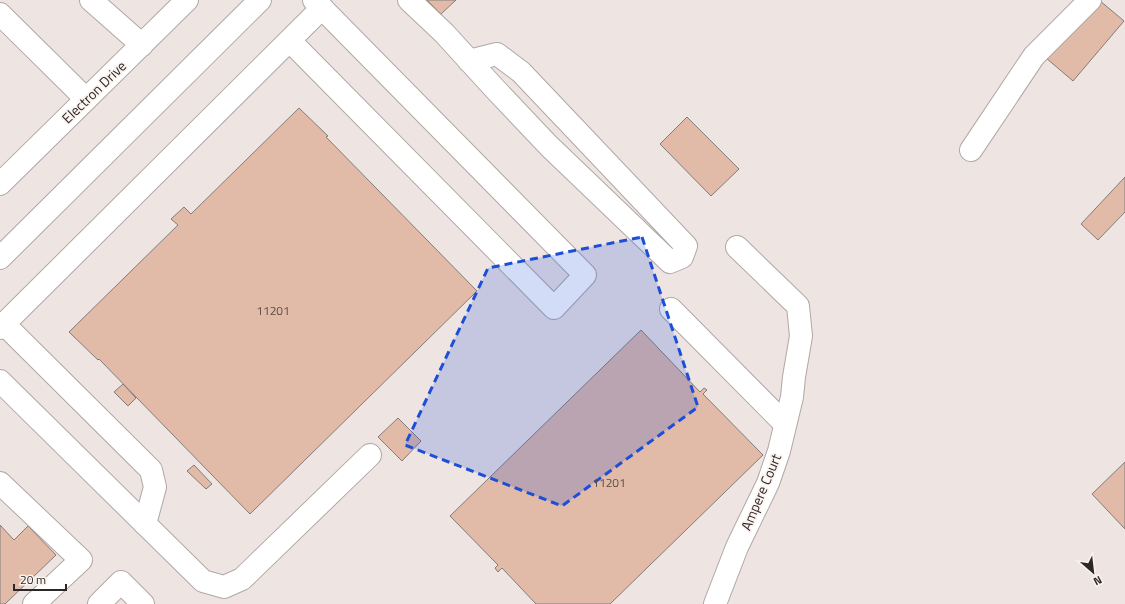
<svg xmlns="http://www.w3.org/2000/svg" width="1125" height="604" font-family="'Titillium Web',sans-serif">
<rect width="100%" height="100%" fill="#eee5e2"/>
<!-- building -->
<g fill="#e1baa8" stroke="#837c79">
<path d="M427,0H456L441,14Z"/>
<path d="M1099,0L1124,21L1073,81L1046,58Z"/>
<path d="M299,108L328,136L326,137L477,291L250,514L99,359L98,360L69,332L178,225L171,219L184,207L191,214Z"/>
<path d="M687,117L739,169L711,196L660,144Z"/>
<path d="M1125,177V212L1098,240L1081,224Z"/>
<path d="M641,330L700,392L704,388L707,390L703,394L763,455L610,604H536L502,568L498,572L495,568L498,565L450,516Z"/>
<path d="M123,384L136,398L128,406L114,392Z"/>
<path d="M398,418L421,441L402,461L378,437Z"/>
<path d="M1125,462V529L1092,494Z"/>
<path d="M194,465L212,484L206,489L187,471Z"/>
<path d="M0,525L14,540L28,526L56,555L5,604H0Z"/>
</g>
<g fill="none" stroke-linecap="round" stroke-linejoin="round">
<!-- minor casing -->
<g stroke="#b0a8a5" stroke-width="24">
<g id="minor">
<path d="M91,0L142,45"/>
<path d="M409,0L444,33L495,89L549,146L670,262L682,257L686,246L521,72L497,54L469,61"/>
<path d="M0,14L86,99"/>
<path d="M290,41L554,308L585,275L314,0"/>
<path d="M971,150L1034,56L1090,0"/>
<path d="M0,184L187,0"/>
<path d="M0,258L260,0"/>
<path d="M671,309L785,424"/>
<path d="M4,324L151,470L155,487L145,524"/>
<path d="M0,328L322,8"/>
<path d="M0,381L203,581L224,587L242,579L370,455"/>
<path d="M0,483L81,560L34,604"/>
<path d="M99,604L121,582L143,604"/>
<path d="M715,604L737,547L768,483L779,451L792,397L794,377L801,336L798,306L737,247"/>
</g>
</g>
<!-- minor -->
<use href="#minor" stroke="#fff" stroke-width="22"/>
</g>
<!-- marked area -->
<path fill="#1d4ed8" fill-opacity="0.2" stroke="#1d4ed8" stroke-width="3" stroke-dasharray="8 5" stroke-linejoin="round" d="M642,237L698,407L562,506L405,445L488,268Z"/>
<g text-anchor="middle" stroke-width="3.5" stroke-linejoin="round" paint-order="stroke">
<!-- number labels -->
<g font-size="12" fill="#584c46">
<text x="273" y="315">11201</text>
<text x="609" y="487">11201</text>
</g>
<!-- street labels -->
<g font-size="14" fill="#2b2826" stroke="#fbf3ef">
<text transform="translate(94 92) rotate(-44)" y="5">Electron Drive</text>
<text transform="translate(761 492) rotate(-67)" y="5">Ampere Court</text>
</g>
</g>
<!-- north arrow -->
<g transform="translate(1093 572) rotate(152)" stroke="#fbf3ef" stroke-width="3" paint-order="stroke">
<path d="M0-3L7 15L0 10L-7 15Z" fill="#2b2826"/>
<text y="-6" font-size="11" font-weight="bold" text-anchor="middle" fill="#2b2826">N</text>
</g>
<!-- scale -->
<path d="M14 584v6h52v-6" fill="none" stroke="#2b2826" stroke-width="2"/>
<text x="20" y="584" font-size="12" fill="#2b2826" stroke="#fbf3ef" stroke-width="3" paint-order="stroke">20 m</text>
</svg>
